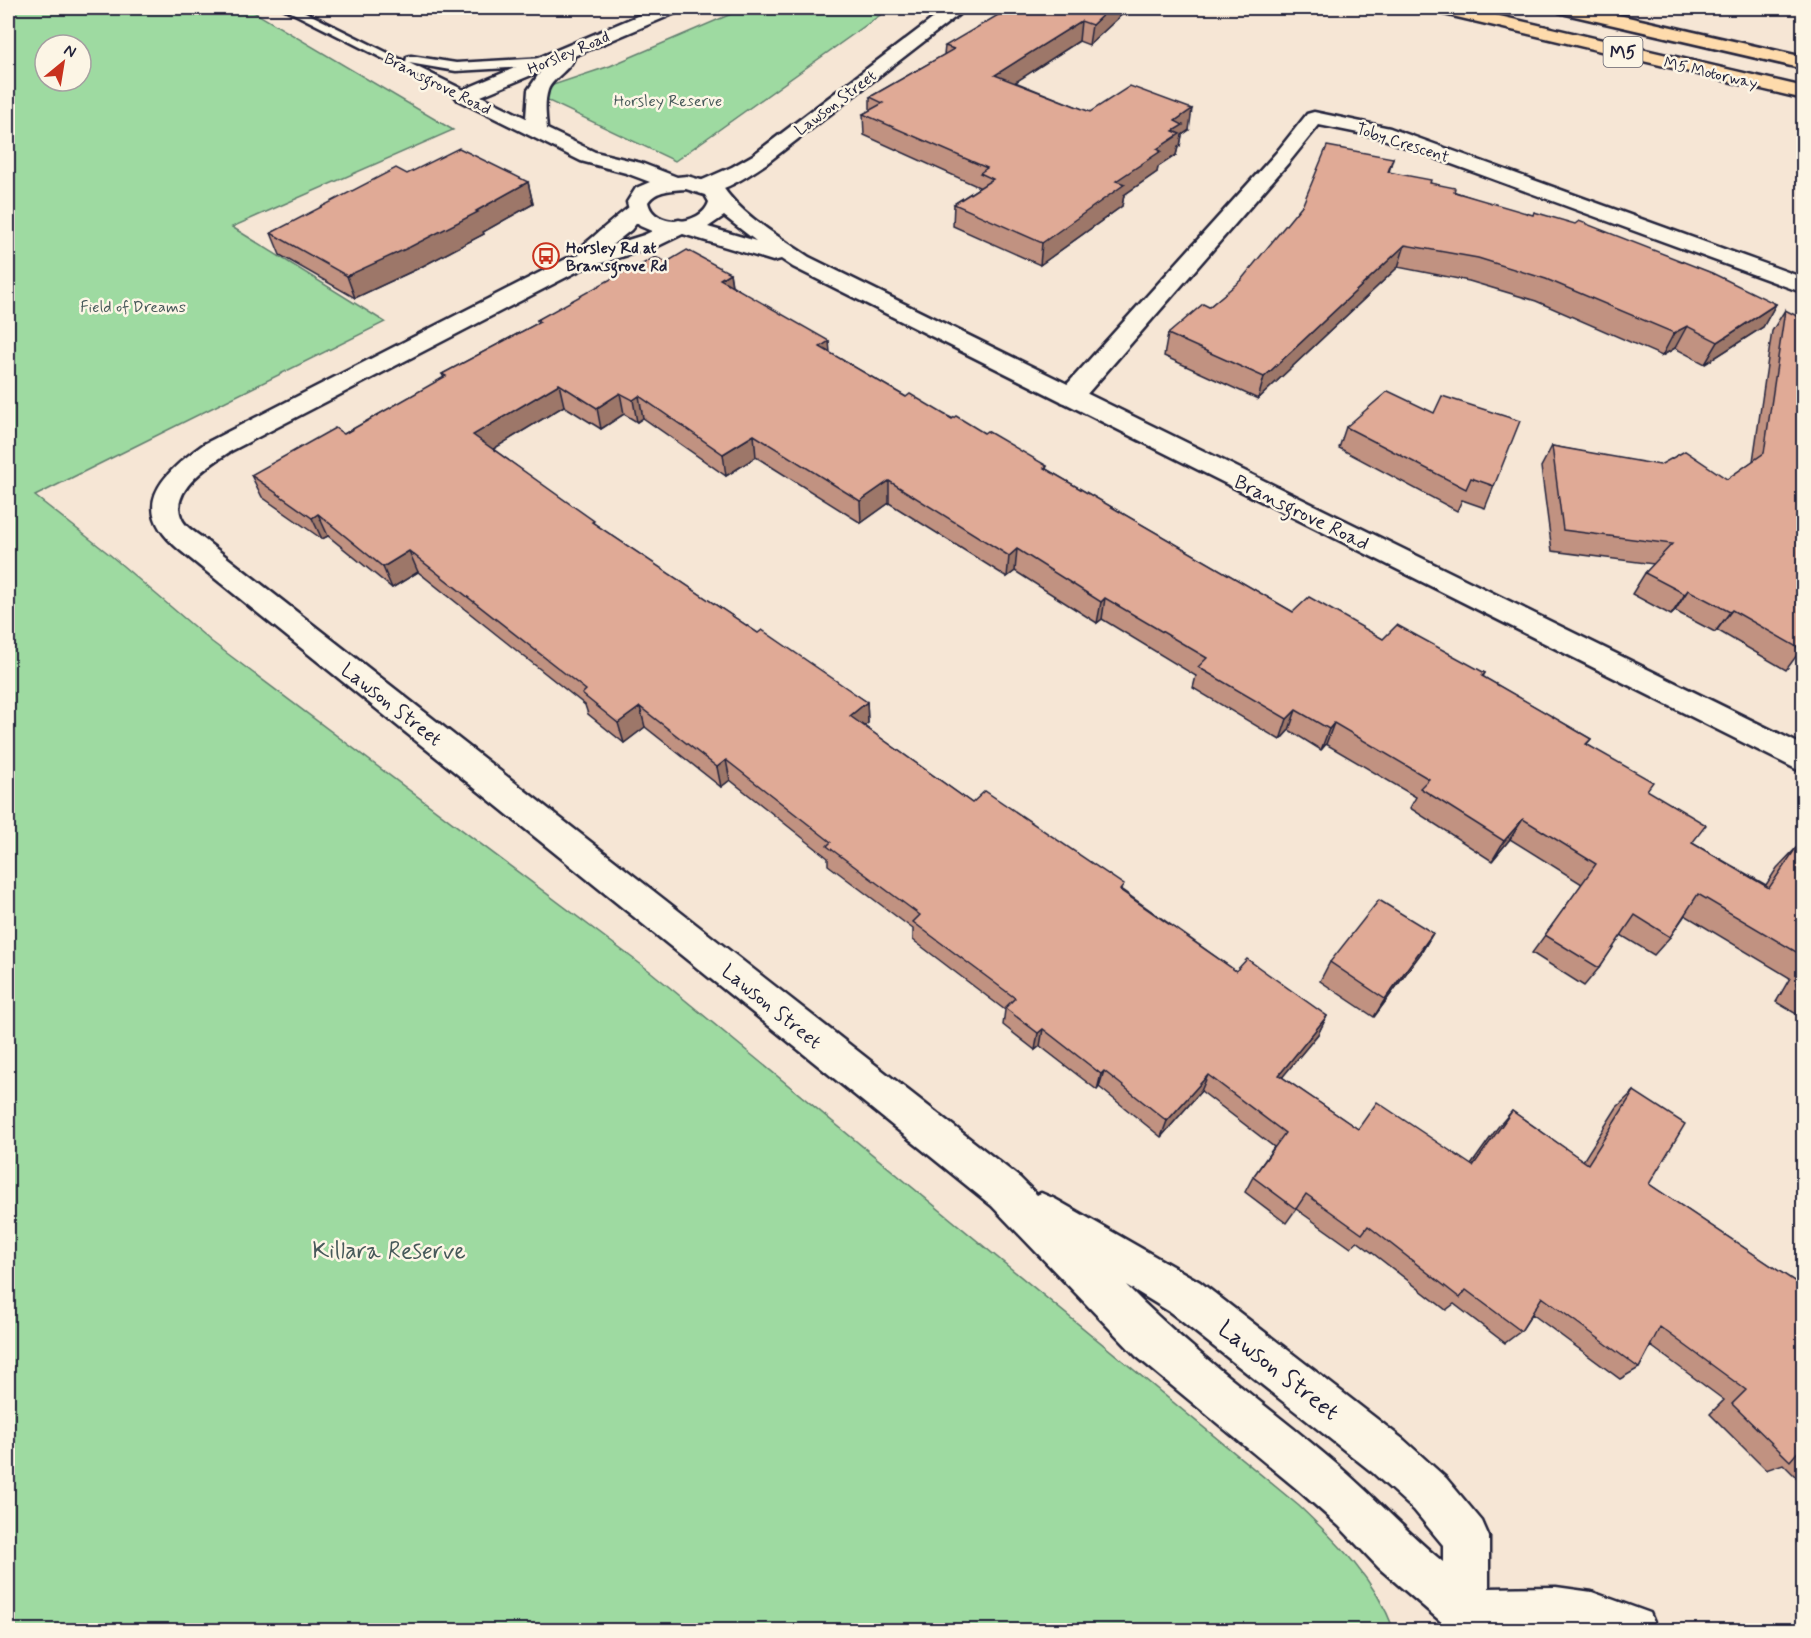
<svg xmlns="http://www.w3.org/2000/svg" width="1811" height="1638" font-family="Mynerve,sans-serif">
<rect width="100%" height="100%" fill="#f6e6d5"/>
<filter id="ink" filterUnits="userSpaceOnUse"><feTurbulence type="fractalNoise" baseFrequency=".0167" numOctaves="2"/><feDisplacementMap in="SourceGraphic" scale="12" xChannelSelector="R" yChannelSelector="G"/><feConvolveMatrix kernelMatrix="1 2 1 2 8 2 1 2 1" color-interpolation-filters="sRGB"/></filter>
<g filter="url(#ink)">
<!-- green -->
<g fill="#9edaa1" stroke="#607e6e" stroke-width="1.5" fill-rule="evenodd">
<path d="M8,8H247L453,130L232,227L385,322L35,496L109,554L212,642L651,972L1299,1506C1338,1543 1375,1579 1394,1630H8ZM45,45H81V81H45Z"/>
<path d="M745,8H890L675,161L538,96L541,89L610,66Z"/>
</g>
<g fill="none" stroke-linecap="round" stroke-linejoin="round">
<!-- lane casing -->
<g stroke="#22223b" stroke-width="5">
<path id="lane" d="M283,8H297L406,62L407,57L411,56L456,63L545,58L551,62L545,66L456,71L409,63L470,93L471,96L470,99L465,100Z"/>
</g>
<!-- street casing -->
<g stroke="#22223b" stroke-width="5">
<g id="street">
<path d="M947,8H967L767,163C751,174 718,197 698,192L695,187L698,182L732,167L753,155Z"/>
<path d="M1314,112L1390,128L1804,278V293L1378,137L1319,125L1290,161L1080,402L1071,404L1062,402L1058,396L1062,390L1276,153L1307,114Z"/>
<path d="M636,203L644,205L647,210L631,230L612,245L644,235L671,222L679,220L687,222L690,227L687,232L660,245L582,269L231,451C212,463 170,489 181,517C184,526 194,532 201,537L1020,1178L1037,1195L1041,1193L1055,1199L1200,1282L1404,1440L1446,1478L1482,1521L1489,1537V1588L1556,1587L1592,1592L1650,1613L1657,1630H1447L1445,1625L1379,1568L1339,1526L1297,1489L1136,1356L992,1206L181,551C128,508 159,476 204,444L566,259L580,255L578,252L581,247C592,239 627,206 636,203ZM1126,1285L1170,1312L1372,1472L1414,1510L1443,1545V1562C1403,1529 1368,1490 1328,1457C1260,1400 1188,1349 1126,1285Z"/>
</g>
</g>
<!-- secondary casing -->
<g stroke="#22223b" stroke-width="5">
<path id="secondary" d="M656,8H680L678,12L574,56C573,68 553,77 548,90C544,102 546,116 547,129L595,152L641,163L677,177L687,176L722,186C743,217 778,236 809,257L1804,746V773L793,267L781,259L773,261L683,234L654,232L640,226L631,217L627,202L636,188L650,182L626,173L581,161L458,100L455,96L458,92ZM541,71L528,90L526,118L481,96ZM686,189L705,195L709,202C702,226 653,229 648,202C656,190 672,190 686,189ZM724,216L756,241L708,227Z"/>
</g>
<!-- highway casing -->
<g stroke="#22223b" stroke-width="5">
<g id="highway">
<path d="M1435,8H1465L1804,87V99L1444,14L1437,12Z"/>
<path d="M1557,8H1588L1804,57V69L1566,14L1559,12Z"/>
</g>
</g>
<!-- lane -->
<use href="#lane" fill="#fcf5e5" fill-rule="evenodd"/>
<!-- street -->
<use href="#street" fill="#fcf5e5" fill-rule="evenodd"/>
<!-- secondary -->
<use href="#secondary" fill="#fcf5e5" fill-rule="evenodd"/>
<!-- highway -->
<use href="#highway" fill="#fedbac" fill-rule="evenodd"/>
</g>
<!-- wall -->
<g fill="#c19281" stroke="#22223b" stroke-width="1.5">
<path d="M1129,8L1089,45L1079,41L1015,82L1090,112L1189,130L1182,135L1180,146L1178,147L1176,155L1158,167L1157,172L1124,195L1122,206L1040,265L953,226L954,204L979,188V187L864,135L863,114L870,111V97L944,55L945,46Z"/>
<path d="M1393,158L1389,172L1430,183L1776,304L1763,327L1705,364L1675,348L1662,356L1536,301L1469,281L1398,267L1258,399L1164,356L1168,334L1209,307Z"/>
<path d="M407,174L528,182L533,204L483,232L484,234L417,269L355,298L280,255L271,233Z"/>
<path d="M667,262L730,273L732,285L830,353L906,397L984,433L1047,466L1046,469L1293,612L1383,639L1485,673L1483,677L1591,739L1587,744L1647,790L1692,843L1766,885L1777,868L1796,848L1803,853V1018L1776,1002L1790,978L1685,915L1670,937L1654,955L1621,935L1599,968L1584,986L1532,953L1582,884L1510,839L1492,861L1410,808L1416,797L1326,744L1321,750L1289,730L1280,740L1193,688L1196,676L1102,619L1097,623L1015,571L1007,577L889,503L861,523L756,457L726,476L643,418L637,422L624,414L601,429L564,406L493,449L595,524L758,633L867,702L868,723L864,726L972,803L1123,891L1236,971L1327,1016L1318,1034L1282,1077L1358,1129L1471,1165L1498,1127L1512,1111L1583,1161L1617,1107L1634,1091L1649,1184L1803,1287V1484L1783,1464L1766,1470L1710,1414L1724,1400L1651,1346L1639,1368L1620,1379L1532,1314L1521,1331L1505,1343L1454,1304L1446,1310L1357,1241L1351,1248L1296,1209L1286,1223L1245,1192L1253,1177L1274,1147L1201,1091L1161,1137L1099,1087L1097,1090L1040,1046L1035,1050L1003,1025L1005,1010L913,940V929L828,865V858L730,780L721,787L645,727L624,743L588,714L585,705L418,572L392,588L328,536L322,539L262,497L251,475L344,434L444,378L442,374L538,323L537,320L630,271Z"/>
<path d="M1785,310L1803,647L1786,670L1717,630L1715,632L1675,611L1671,615L1632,594L1645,573L1654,564L1552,551L1541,467L1552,446L1727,479L1753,461L1772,331Z"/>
<path d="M1346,427L1494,486L1485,508L1462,500L1457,511L1339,448Z"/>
<path d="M1433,933L1421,953L1374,1017L1320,981L1330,962Z"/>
</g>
<!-- shaded-wall -->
<g fill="#9d7769" stroke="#22223b" stroke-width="1.5">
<path d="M1110,8H1129L1089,45L1092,25Z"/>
<path d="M1081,21L1079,41L994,96L995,75Z"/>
<path d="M1192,109L1189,130L1182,135L1180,146L1178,147L1176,155L1158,167L1157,172L1124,195L1122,206L1040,265L1042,243L1116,181L1157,149L1175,121Z"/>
<path d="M528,182L533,204L483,232L484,234L417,269L355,298L347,276L476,211Z"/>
<path d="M1405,245L1398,267L1258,399L1264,377Z"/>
<path d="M730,273L733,295L720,279Z"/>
<path d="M1776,304L1763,327L1705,364L1718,342Z"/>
<path d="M1687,326L1675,348L1662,356L1674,333Z"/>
<path d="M829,341L831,363L820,347Z"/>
<path d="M559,384L564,406L480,457L473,435Z"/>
<path d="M620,393L624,414L601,429L597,408Z"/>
<path d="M639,396L643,418L637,422L633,400Z"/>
<path d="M754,435L756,457L726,476L723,454Z"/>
<path d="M889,481V503L861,523L860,501Z"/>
<path d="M318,514L328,536L322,539L312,518Z"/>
<path d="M1017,549L1015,571L1007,577L1009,556Z"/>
<path d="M409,551L418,572L392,588L383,567Z"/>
<path d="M1688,590L1675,611L1671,615L1685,594Z"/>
<path d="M1105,598L1102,619L1097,623L1101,602Z"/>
<path d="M1732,610L1717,630L1715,632L1730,612Z"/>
<path d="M867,702L868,723L851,737L850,716Z"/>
<path d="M640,707L645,727L624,743L618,723Z"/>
<path d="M1296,710L1289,730L1280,740L1287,719Z"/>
<path d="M1334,723L1326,744L1321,750L1329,729Z"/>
<path d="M726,760L730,780L721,787L717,767Z"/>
<path d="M1523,819L1510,839L1492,861L1504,841Z"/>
<path d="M1433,933L1421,953L1374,1017L1385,999Z"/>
<path d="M1327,1016L1318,1034L1271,1091L1279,1075Z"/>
<path d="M1043,1029L1040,1046L1035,1050L1038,1033Z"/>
<path d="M1104,1071L1099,1087L1097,1090L1101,1074Z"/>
<path d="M1208,1075L1201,1091L1161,1137L1167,1121Z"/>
</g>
<!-- building -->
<g fill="#e0aa96" stroke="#22223b" stroke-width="1.5">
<path d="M1010,8H1110L1092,25L1081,21L995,75L1090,112L1130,86L1192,109L1175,121L1183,125L1173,131L1180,134L1157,149L1161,151L1116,181L1125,184L1042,243L954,204L993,179L980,173L987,168L863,114L883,103L870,97L954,49L945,46Z"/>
<path d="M1327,146L1393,158L1388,172L1431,180L1430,183L1455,188L1454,192L1533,215L1534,212L1575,224L1579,221L1712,273L1776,304L1718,342L1687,326L1674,333L1546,279L1478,258L1405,245L1264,377L1168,334L1203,304L1209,307L1241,280L1303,204Z"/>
<path d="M459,148L528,182L476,211L478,212L410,247L347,276L271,233L396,168L407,174Z"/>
<path d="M687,250L730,273L720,279L829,341L820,347L906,397L910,394L952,419L956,416L984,433L987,431L1047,466L1044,468L1293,612L1309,597L1383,639L1397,625L1485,673L1482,676L1591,739L1586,744L1653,782L1647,790L1706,825L1692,843L1769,888L1796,848L1803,853V956L1698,894L1670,937L1635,915L1599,968L1545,935L1596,864L1523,819L1504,841L1420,788L1429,779L1334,723L1329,729L1296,710L1287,719L1198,667L1207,658L1105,598L1101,602L1017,549L1009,556L889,481L860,501L754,435L723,454L639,396L633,400L620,393L597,408L559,384L473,435L594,521L592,522L758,633L762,630L867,702L850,716L972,803L985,791L1124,885L1120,890L1236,971L1247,959L1327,1016L1279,1075L1358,1129L1377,1102L1473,1166L1512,1111L1588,1164L1634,1091L1685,1124L1649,1184L1803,1287V1451L1801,1448L1790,1461L1732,1404L1746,1390L1660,1327L1639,1368L1542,1297L1521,1331L1466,1290L1460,1298L1368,1226L1362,1234L1306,1194L1296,1209L1253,1177L1285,1133L1208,1075L1167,1121L1104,1071L1101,1074L1043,1029L1038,1033L1005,1008L1015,998L913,922L920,915L827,846L831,842L726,760L717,767L640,707L618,723L582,694L586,690L409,551L383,567L318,514L312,518L251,475L335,428L344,434L446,376L442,374L540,322L537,320L627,270L630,271L655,257L667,262Z"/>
<path d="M1785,310L1803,319V647L1802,650L1732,610L1730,612L1688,590L1685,594L1645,573L1672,544L1563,530L1552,446L1660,465L1685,451L1727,479L1764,453Z"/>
<path d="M1388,391L1434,413L1442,396L1520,421L1494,486L1471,478L1466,489L1346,427Z"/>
<path d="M1379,900L1433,933L1385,999L1330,962Z"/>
<path d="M1803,970V988L1796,984Z"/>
</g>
</g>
<!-- icons -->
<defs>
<g id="bus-ring" transform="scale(1.35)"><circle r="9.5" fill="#fcf5e5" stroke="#c8321e" stroke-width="1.5"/><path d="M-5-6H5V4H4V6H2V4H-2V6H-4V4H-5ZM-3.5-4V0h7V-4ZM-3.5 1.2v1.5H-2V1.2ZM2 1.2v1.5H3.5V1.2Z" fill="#c8321e"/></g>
</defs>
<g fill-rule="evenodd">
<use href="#bus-ring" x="546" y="256"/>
</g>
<g text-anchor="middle" stroke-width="5" stroke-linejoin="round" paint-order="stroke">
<!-- far-street labels -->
<g font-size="16" fill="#22223b" stroke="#fcf5e5">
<text transform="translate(568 52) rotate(-23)" y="6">Horsley Road</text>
<text transform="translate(1711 72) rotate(13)" y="6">M5 Motorway</text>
<text transform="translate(438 83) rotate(27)" y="6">Bransgrove Road</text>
<text transform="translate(835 102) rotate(-37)" y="6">Lawson Street</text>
<text transform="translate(1403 142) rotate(18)" y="6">Toby Crescent</text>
</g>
<!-- far-park labels -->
<g font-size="16" fill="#47595a" stroke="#fcf5e5">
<text x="668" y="106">Horsley Reserve</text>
<text x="133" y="312">Field of Dreams</text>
</g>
<!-- far-poi labels -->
<g font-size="16" font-weight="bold" fill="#22223b" stroke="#fcf5e5" text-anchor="start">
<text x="566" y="253">Horsley Rd at<tspan x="566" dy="18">Bransgrove Rd</tspan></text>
</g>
<!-- shield labels -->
<rect fill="#fcf5e5" stroke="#63616e" stroke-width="1.5" x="1603.5" y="37" width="39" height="30" rx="4.5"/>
<g font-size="18" font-weight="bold" fill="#22223b">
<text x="1623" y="58">M5</text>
</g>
<!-- street labels -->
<g font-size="20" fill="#22223b" stroke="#fcf5e5">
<text transform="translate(1302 512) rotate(26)" y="7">Bransgrove Road</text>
<text transform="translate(392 704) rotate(38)" y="7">Lawson Street</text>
<text transform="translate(772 1006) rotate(39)" y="7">Lawson Street</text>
</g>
<!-- near-park labels -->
<g font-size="24" fill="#47595a" stroke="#fcf5e5">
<text x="389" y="1258">Killara Reserve</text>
</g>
<!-- near-street labels -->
<g font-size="24" fill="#22223b" stroke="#fcf5e5">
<text transform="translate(1279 1370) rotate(38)" y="8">Lawson Street</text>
</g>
</g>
<!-- margin -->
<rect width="1811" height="1638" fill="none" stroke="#fcf5e5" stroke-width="30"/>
<rect x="15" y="15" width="1781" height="1608" fill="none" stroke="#22223b" stroke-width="2" filter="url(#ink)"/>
<!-- north arrow -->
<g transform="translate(63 63) rotate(30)"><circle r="28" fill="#fcf5e5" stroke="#a5a1a1" stroke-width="1.5"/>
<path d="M0-4.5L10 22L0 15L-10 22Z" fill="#c8321e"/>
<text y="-9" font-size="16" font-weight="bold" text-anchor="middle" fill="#22223b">N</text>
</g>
</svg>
